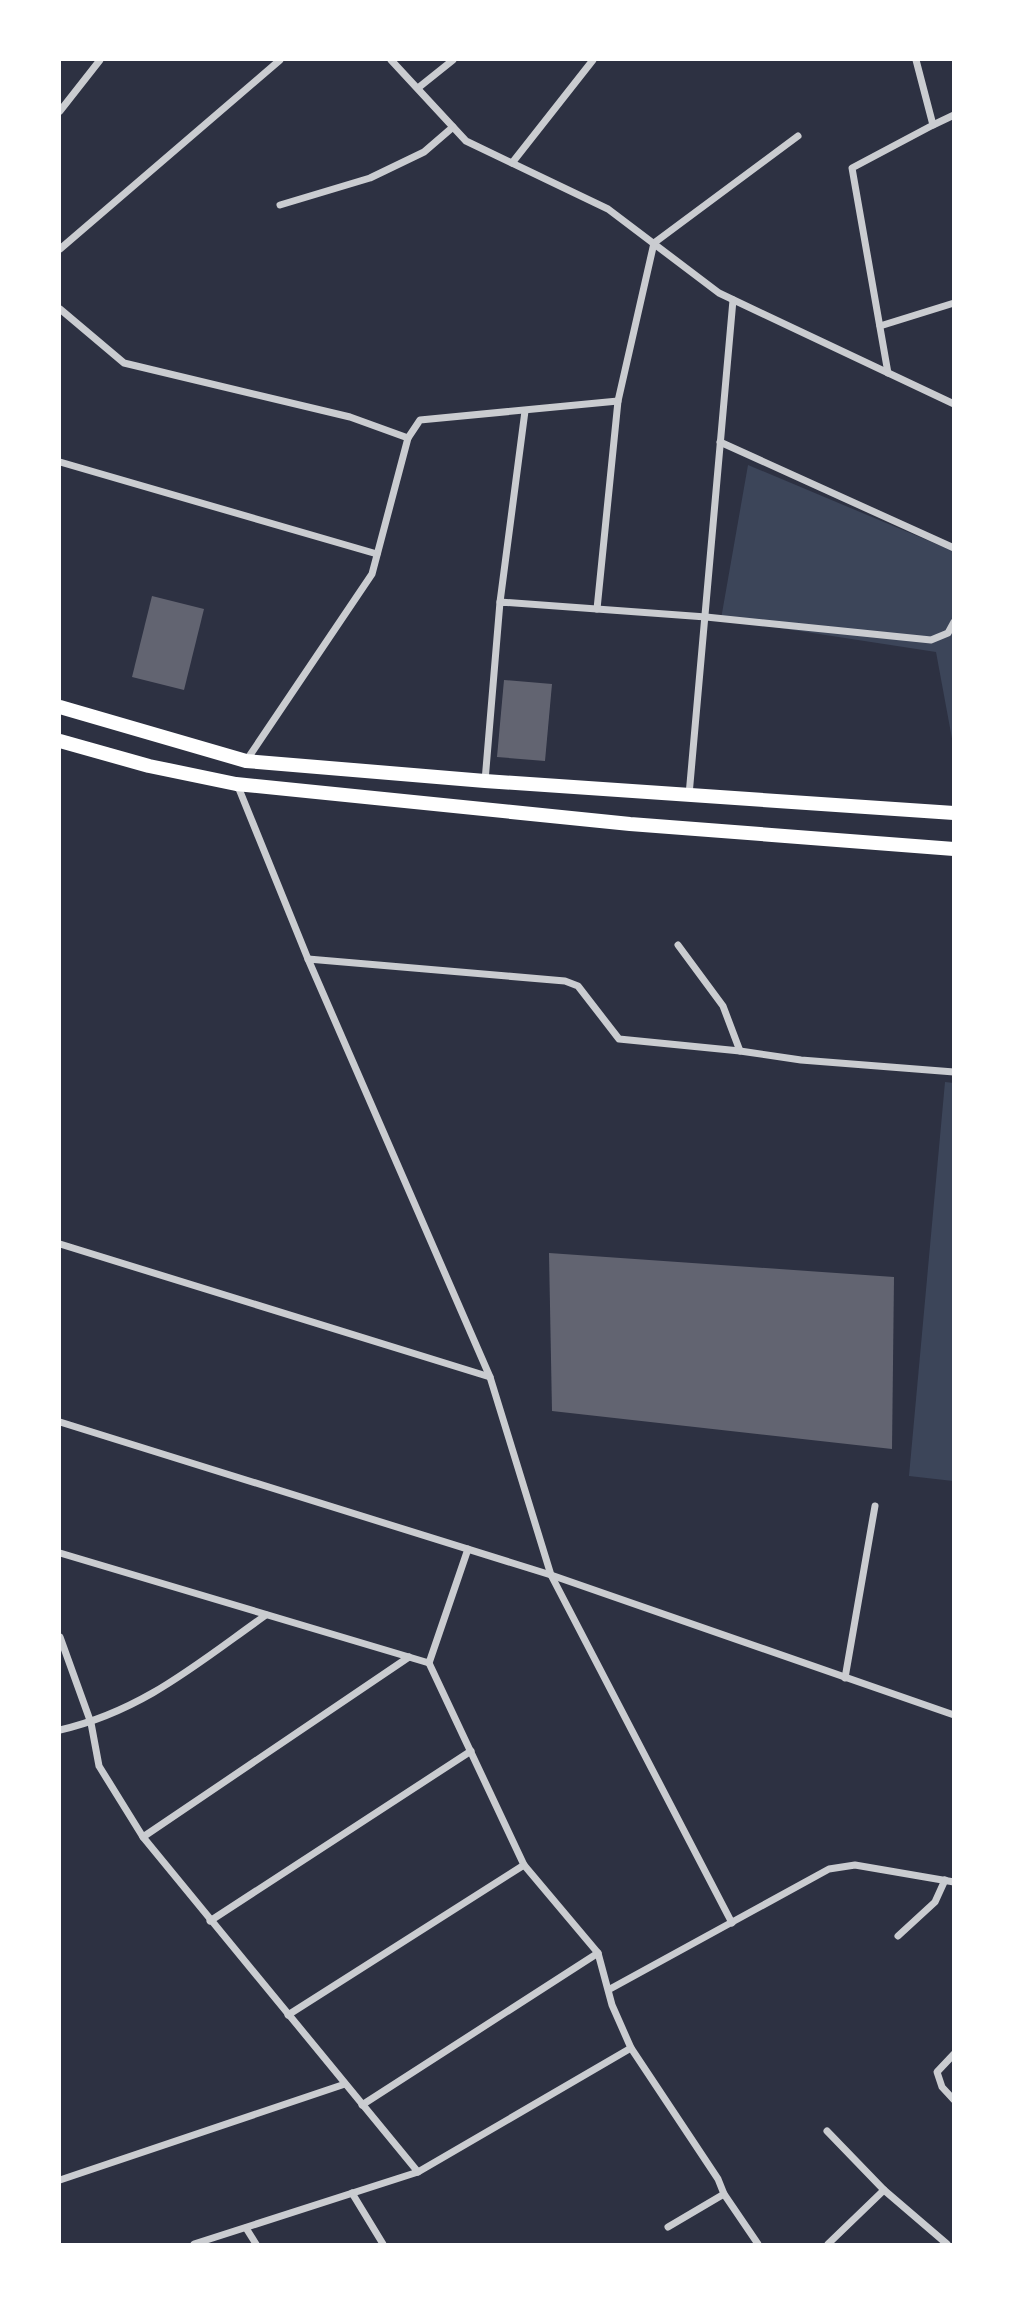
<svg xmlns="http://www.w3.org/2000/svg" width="1013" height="2304" font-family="'Fira Sans Condensed',sans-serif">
<rect width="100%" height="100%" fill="#2d3142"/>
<!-- green -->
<g fill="#3c4559">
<path d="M748,465L953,551V744L936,652L721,619Z"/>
<path d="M945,1082L954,1083L953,1481L909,1476Z"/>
</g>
<!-- building -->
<g fill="#626471">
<path d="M152,596L204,609L184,690L132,677Z"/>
<path d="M504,680L552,684L545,761L497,757Z"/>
<path d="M549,1253L894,1277L892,1449L552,1411Z"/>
</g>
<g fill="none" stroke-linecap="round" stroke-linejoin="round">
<!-- minor -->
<g stroke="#caccd0" stroke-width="7">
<path d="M391,60L466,141L608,209L719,293L954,404"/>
<path d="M418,88L453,60"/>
<path d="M60,111L100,60"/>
<path d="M933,125L954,115"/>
<path d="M512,163L593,60"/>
<path d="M280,205L370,178L424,152L453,127"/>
<path d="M60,249L280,60"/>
<path d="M60,309L124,363L350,417L408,438L372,574L246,761"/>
<path d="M880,326L954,303"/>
<path d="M888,373L852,168L933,125L916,60"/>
<path d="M408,438L420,420L618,401"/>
<path d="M720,442L954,548"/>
<path d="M60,462L377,554"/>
<path d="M500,602L525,411"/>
<path d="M597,609L618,401L654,243L798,136"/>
<path d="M485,781L500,602L706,617L931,640L948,633L954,622"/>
<path d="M237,784L308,959L490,1377L551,1575L732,1923"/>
<path d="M689,795L733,300"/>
<path d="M678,945L723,1006L740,1051"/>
<path d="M308,959L565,981L578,986L619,1039L740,1051L801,1060L954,1072"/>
<path d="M60,1244L490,1377"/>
<path d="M60,1422L551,1575L954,1715"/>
<path d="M60,1553L429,1663L468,1549"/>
<path d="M60,1637L91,1723L99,1766L143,1837L418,2172L194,2244"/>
<path d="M429,1663L524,1865L598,1953L612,2005L631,2048L718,2179L724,2194L758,2244"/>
<path d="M845,1678L875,1506"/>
<path d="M60,1730C143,1711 198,1663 266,1615"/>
<path d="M143,1837L409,1657"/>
<path d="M210,1921L471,1751"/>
<path d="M898,1936L935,1902L945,1880"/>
<path d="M610,1989L829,1869L855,1865L954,1882"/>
<path d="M288,2015L524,1865"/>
<path d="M954,2054L937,2072L942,2087L954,2100"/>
<path d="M362,2105L598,1953"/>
<path d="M827,2131L884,2190L947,2244"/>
<path d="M418,2172L631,2048"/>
<path d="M60,2180L345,2084"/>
<path d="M352,2193L383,2244"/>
<path d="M668,2227L724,2194"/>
<path d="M246,2228L256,2244"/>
<path d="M828,2244L884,2190"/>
</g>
<!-- secondary -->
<g stroke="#fff" stroke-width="14">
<path d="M60,707L246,761L485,781L954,813"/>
<path d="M60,741L149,766L236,784L630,824L954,849"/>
</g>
</g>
<!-- border -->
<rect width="1013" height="2304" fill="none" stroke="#ffffff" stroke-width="122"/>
</svg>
